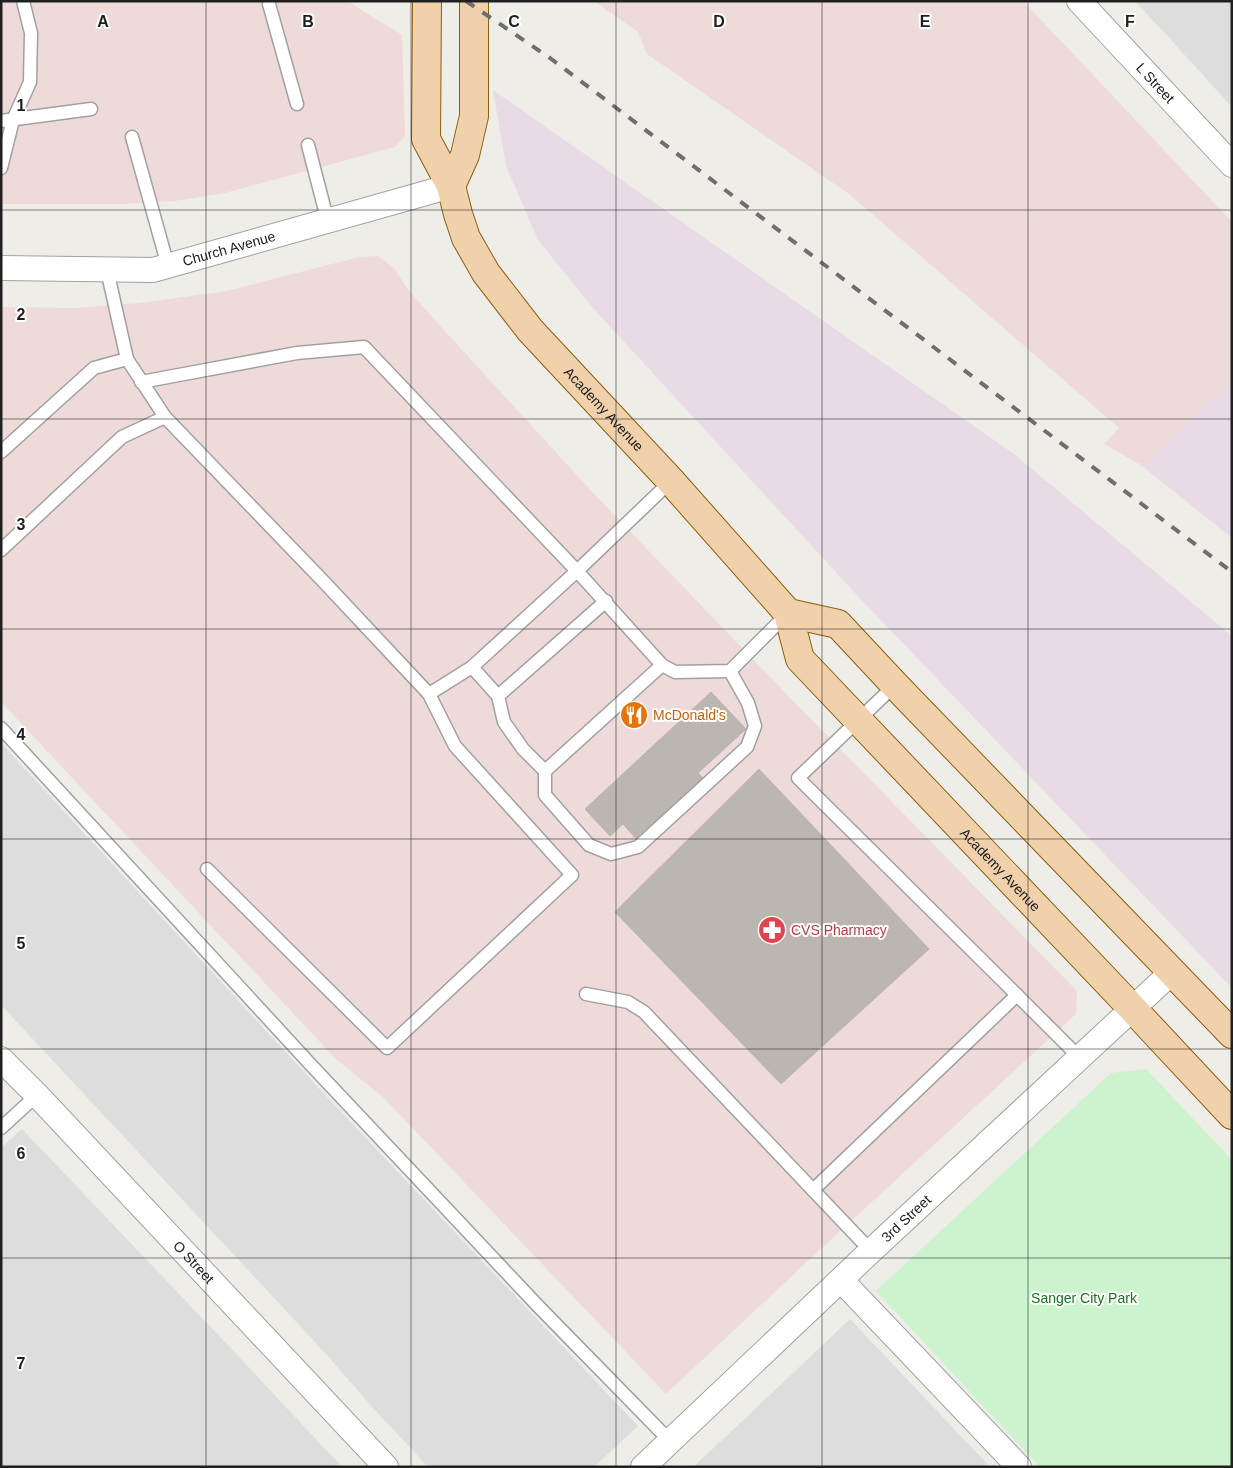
<svg xmlns="http://www.w3.org/2000/svg" width="1233" height="1468" font-family="Helvetica,sans-serif">
<rect width="100%" height="100%" fill="#efede8"/>
<!-- residential -->
<g fill="#dedddd">
<path d="M1135,1H1232V107L1162,30Z"/>
<path d="M1,743L327,1097L638,1426L594,1467H428L375,1410L317,1344L1,1005Z"/>
<path d="M22,1129L241,1359L342,1467H1V1148Z"/>
<path d="M850,1319L990,1467H693L753,1411Z"/>
</g>
<!-- commercial -->
<g fill="#eedad9">
<path d="M1,1H347L402,35L405,136L395,147L225,193L175,201L120,204H1Z"/>
<path d="M594,1H1023L1232,222V381L1142,466L1104,444L1119,428L849,194L647,54L638,32Z"/>
<path d="M378,256L395,269L407,288L432,317L595,495L799,707L1077,991L1076,1014L810,1259L666,1394L384,1098L336,1059L1,702V307L74,308L140,303L227,291L359,257Z"/>
</g>
<!-- industrial -->
<g fill="#e8dbe6">
<path d="M493,90L1014,454L1232,636V988L855,593L592,307L538,240L506,166Z"/>
<path d="M1232,381V538L1142,466Z"/>
</g>
<!-- park -->
<path fill="#cbf3cd" d="M1146,1069L1232,1160V1467H1040L876,1291L1111,1073Z"/>
<!-- building -->
<g fill="#bcb6b1" stroke="#bfb4ac">
<path d="M711,692L746,729L698,773L706,781L639,842L623,824L610,836L585,809Z"/>
<path d="M759,769L929,949L781,1084L615,912Z"/>
</g>
<g fill="none" stroke-linecap="round" stroke-linejoin="round">
<!-- service casing -->
<g stroke="#a1a1a1" stroke-width="15">
<g id="service">
<path d="M269,4L297,104"/>
<path d="M1,121L91,109"/>
<path d="M132,137L168,266"/>
<path d="M308,145L328,222"/>
<path d="M1,168L13,120L30,82L31,33L23,1"/>
<path d="M107,270L127,359L165,417"/>
<path d="M141,382L297,353L364,347L577,571L472,667L429,694"/>
<path d="M1,452L94,368L127,359"/>
<path d="M671,481L577,571L662,665L675,672L730,671L788,613"/>
<path d="M1,550L122,437L165,417L324,582L429,694L455,746L572,875L387,1048L207,869"/>
<path d="M606,601L498,696L504,722L523,749L545,771L662,665"/>
<path d="M472,667L498,696"/>
<path d="M1,728L311,1065L538,1306L670,1441"/>
<path d="M545,771V795L589,845L611,854L638,847L747,747L755,726L748,703L730,671"/>
<path d="M586,994L628,1002L644,1012L813,1190L1017,995L798,778L895,685"/>
<path d="M1017,995L1079,1057"/>
<path d="M1,1128L37,1095"/>
<path d="M813,1190L871,1251"/>
</g>
</g>
<!-- minor casing -->
<g stroke="#a1a1a1" stroke-width="26">
<g id="minor">
<path id="s1" d="M1079,1L1232,165"/>
<path id="s2" d="M1,268L153,270L451,186"/>
<path id="s3" d="M1,1059L37,1095L386,1467"/>
<path d="M841,1280L1019,1467"/>
<path id="s4" d="M643,1467L871,1251L1172,972"/>
</g>
</g>
<!-- primary casing -->
<g stroke="#8a5f13" stroke-width="30">
<g id="primary">
<path id="s5" d="M427,1L426,139L451,186L458,214L466,238L486,273L530,330L671,481L788,613L800,659L1132,1008L1232,1115"/>
<path d="M451,186L465,155L474,116V1"/>
<path d="M788,613L838,624L895,685L1232,1034"/>
</g>
</g>
<!-- service -->
<use href="#service" stroke="#fff" stroke-width="12"/>
<!-- minor -->
<use href="#minor" stroke="#fff" stroke-width="24"/>
<!-- primary -->
<use href="#primary" stroke="#f1d1ab" stroke-width="28"/>
<!-- rail -->
<path stroke="#6e6e6e" stroke-width="4" stroke-dasharray="10 10" stroke-linecap="butt" d="M466,1L550,58L1232,572"/>
</g>
<!-- grid -->
<path fill="none" stroke="#202020" stroke-width="1" stroke-opacity="0.55" d="M206,1V1467M411,1V1467M616,1V1467M822,1V1467M1028,1V1467M1,210H1232M1,419H1232M1,629H1232M1,839H1232M1,1049H1232M1,1258H1232"/>
<!-- icons -->
<defs>
<g id="restaurant-disc" transform="scale(1.4375)"><circle r="9.5" fill="#e8710a" stroke="#fff"/><path d="M-5-6h1v4h1v-4h1v4h1v-4h1v5L-1.5 .5V6h-2V.5L-5-1ZM5-6V6H3V1.5H1.5Q1.5-4 5-6Z" fill="#fff"/></g>
<g id="pharmacy-disc" transform="scale(1.4375)"><circle r="9.5" fill="#e0444e" stroke="#fff"/><path d="M-2-6h4v4h4v4h-4v4h-4v-4h-4v-4h4Z" fill="#fff"/></g>
</defs>
<g fill-rule="evenodd">
<use href="#restaurant-disc" x="634" y="715"/>
<use href="#pharmacy-disc" x="772" y="930"/>
</g>
<g text-anchor="middle" stroke-width="4" stroke-linejoin="round" paint-order="stroke">
<!-- street labels -->
<g font-size="14" fill="#202020" stroke="#fff">
<text dy="5" stroke="none"><textPath href="#s1" startOffset="112">L Street</textPath></text>
<text dy="5" stroke="none"><textPath href="#s2" startOffset="231">Church Avenue</textPath></text>
<text dy="5" stroke="none"><textPath href="#s5" startOffset="466">Academy Avenue</textPath></text>
<text dy="5" stroke="none"><textPath href="#s5" startOffset="1079">Academy Avenue</textPath></text>
<text dy="5" stroke="none"><textPath href="#s4" startOffset="362">3rd Street</textPath></text>
<text dy="5" stroke="none"><textPath href="#s3" startOffset="280">O Street</textPath></text>
</g>
<!-- food labels -->
<g font-size="14" fill="#c56008" stroke="#fff" text-anchor="start">
<text x="653" y="720">McDonald's</text>
</g>
<!-- health labels -->
<g font-size="14" fill="#be3a42" stroke="#fff" text-anchor="start">
<text x="791" y="935">CVS Pharmacy</text>
</g>
<!-- park labels -->
<g font-size="14" fill="#1a731e" stroke="#fff">
<text x="1084" y="1303">Sanger City Park</text>
</g>
</g>
<g font-size="16" text-anchor="middle" font-weight="bold" fill="#202020" stroke="#fff" stroke-width="4" stroke-linejoin="round" paint-order="stroke">
<text x="103" y="27">A</text>
<text x="308" y="27">B</text>
<text x="514" y="27">C</text>
<text x="719" y="27">D</text>
<text x="925" y="27">E</text>
<text x="1130" y="27">F</text>
<text x="21" y="111">1</text>
<text x="21" y="320">2</text>
<text x="21" y="530">3</text>
<text x="21" y="740">4</text>
<text x="21" y="949">5</text>
<text x="21" y="1159">6</text>
<text x="21" y="1369">7</text>
</g>
<!-- border -->
<rect width="1233" height="1468" fill="none" stroke="#202020" stroke-width="5"/>
</svg>
